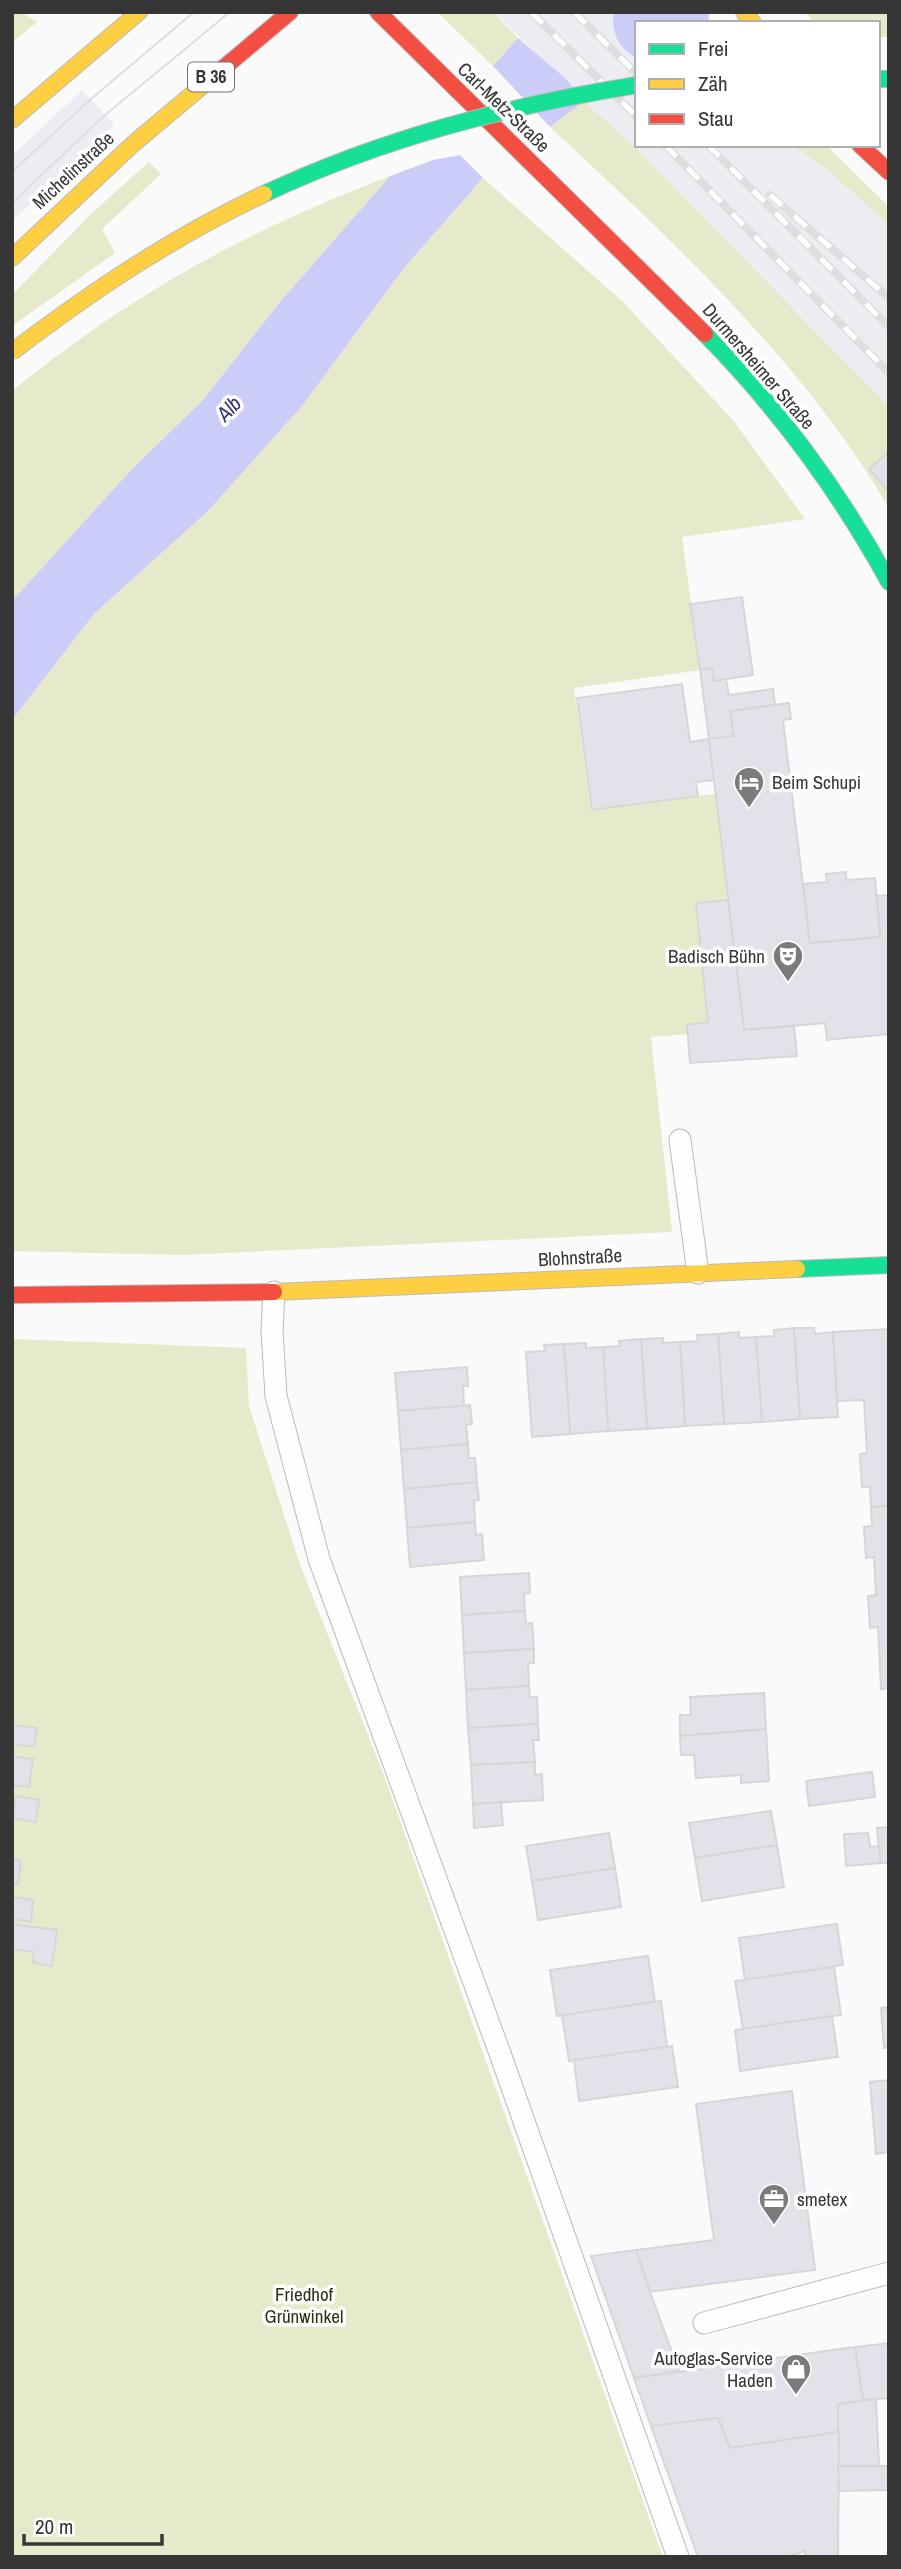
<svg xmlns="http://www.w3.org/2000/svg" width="901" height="2569" font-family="'Archivo Narrow',sans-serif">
<rect width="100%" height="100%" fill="#fafafb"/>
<!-- built -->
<g fill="#ececf2">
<path d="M494,12H645L656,23H637V145H793L830,172L889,225V407L637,149L584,101Z"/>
<path d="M82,90L114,124L12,221V156Z"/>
</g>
<!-- green -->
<g fill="#e6eaca">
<path d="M12,12H21L37,22L12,43Z"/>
<path d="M437,12H493L518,38L493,66Z"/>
<path d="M805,12H889V37H878V23H814Z"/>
<path d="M584,101L637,149L889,407V508C803,362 674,242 550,127Z"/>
<path d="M793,145H826L889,207V225L830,172Z"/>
<path d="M149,162L161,174L102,229L115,253L12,326V295L92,213Z"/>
<path d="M390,176L280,302L203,400L132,469L12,601V391C134,292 245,232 390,176Z"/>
<path d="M483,178L623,302L733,420L805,519L682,537L700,670L574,688L591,811L715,794L728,900L696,904L708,1022L687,1025L688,1034L651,1037L672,1232L181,1255L12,1251V720L94,614L208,511L302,406L404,268Z"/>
<path d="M12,1339L246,1348L249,1406L300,1565L383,1773L663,2557H12Z"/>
</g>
<!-- water -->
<g fill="#ccccf9">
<path d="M518,38L565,78L584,101L550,127L493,66Z"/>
<path d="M460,155L483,178L404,268L302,406L208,511L94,614L12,720V601L132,469L203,400L280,302L390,176L433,160Z"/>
</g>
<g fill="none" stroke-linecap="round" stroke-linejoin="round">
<!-- river -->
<path stroke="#ccccf9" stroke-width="82" d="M654,21L668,14"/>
</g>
<!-- building -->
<g fill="#e2e2ea" stroke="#d6d6d7" stroke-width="2">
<path d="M889,452V491H888L869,469Z"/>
<path d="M742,597L753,675L714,681L712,668L700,670L690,604Z"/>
<path d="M712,668L714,681L726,679L729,695L773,689L775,705L730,711L734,736L709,739L700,670Z"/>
<path d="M682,684L690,742L709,739L714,780L696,782L698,796L592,810L577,698Z"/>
<path d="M789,703L791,719L783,720L810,943L880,937L877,896L889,895V1034L827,1040L825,1023L744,1030L709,739L734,736L730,711Z"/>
<path d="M846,872V880L875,878L880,937L810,943L803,884L827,882L826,874Z"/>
<path d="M728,900L744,1030L794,1026L797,1056L690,1063L687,1025L708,1022L696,903Z"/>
<path d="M794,1328L800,1419L762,1422L756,1337L774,1336V1330Z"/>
<path d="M794,1328H814L815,1334L833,1332L838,1417L800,1419Z"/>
<path d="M889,1329V1506L871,1507L870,1487H862L860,1454L867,1453L864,1400L837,1401L833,1332Z"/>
<path d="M739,1332V1338L756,1337L762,1422L724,1424L718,1334Z"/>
<path d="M718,1334L724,1424L685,1426L680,1342L698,1341L697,1335Z"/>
<path d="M663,1338V1343L680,1342L685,1426L647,1429L641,1339Z"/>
<path d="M641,1339L647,1429L608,1431L603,1347L620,1346L619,1341Z"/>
<path d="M586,1343V1348L603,1347L608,1431L570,1434L564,1344Z"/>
<path d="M564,1344L570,1434L532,1437L526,1352L545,1351L544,1345Z"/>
<path d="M467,1367L468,1386H463L464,1406L398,1411L395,1373Z"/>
<path d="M470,1405L472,1424L466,1425L468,1444L401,1450L398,1411Z"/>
<path d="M468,1444L469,1458H475L477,1482L404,1489L401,1450Z"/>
<path d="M477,1482L479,1500L474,1501L475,1522L407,1528L404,1489Z"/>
<path d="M889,1506V1688L881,1689L878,1627L870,1628L868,1596L876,1595L874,1557L866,1558L864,1527L872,1526L871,1507Z"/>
<path d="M475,1522L476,1535L482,1534L484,1560L410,1567L407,1528Z"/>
<path d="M529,1573L530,1593L524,1594L525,1611L462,1615L460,1577Z"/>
<path d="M525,1611L526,1624L532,1623L534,1649L464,1653L462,1615Z"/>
<path d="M534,1649V1663H528L529,1686L466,1690L464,1653Z"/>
<path d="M529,1686L530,1697H537L538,1724L468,1728L466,1690Z"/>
<path d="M764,1693L766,1729L680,1736V1715H691L690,1697Z"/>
<path d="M538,1724L539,1740H533L535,1762L471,1765L468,1728Z"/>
<path d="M12,1725L37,1728L34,1747L12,1744Z"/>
<path d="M766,1729L769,1781L741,1783V1775L696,1778L694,1755H681L680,1736Z"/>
<path d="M12,1756L33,1759L29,1787L12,1785Z"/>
<path d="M535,1762V1775L542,1774L543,1800L473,1804L471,1765Z"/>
<path d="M872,1772L875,1797L809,1806L806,1781Z"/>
<path d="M16,1796L39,1800L36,1822L13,1818Z"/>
<path d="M501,1802L503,1825L474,1828L473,1804Z"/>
<path d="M771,1811L777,1845L695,1858L689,1823Z"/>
<path d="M889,1827V1863H880L877,1828Z"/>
<path d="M609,1833L615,1868L532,1881L526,1846Z"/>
<path d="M868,1833L870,1847L879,1846L880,1863L846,1866L844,1834Z"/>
<path d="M777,1845L784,1887L702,1901L695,1858Z"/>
<path d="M12,1859L21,1861L18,1884H12Z"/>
<path d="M615,1868L621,1907L538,1920L532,1881Z"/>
<path d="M12,1897L33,1900L31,1922L12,1919Z"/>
<path d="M12,1924L57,1930L52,1966L33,1963L34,1952L12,1949Z"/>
<path d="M837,1924L843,1965L745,1980L739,1938Z"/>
<path d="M648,1956L655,2002L557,2016L550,1970Z"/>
<path d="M834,1967L841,2015L743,2029L735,1981Z"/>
<path d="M661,2001L667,2047L569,2061L562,2015Z"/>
<path d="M889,2007V2047L884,2048L881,2008Z"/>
<path d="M832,2016L838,2057L740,2071L735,2030Z"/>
<path d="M672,2046L678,2087L579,2101L574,2060Z"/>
<path d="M889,2080V2152L876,2154L870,2082Z"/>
<path d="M792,2091L815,2270L650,2292L636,2250L714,2240L696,2104Z"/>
<path d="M636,2250L650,2292L679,2371L634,2378L591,2256Z"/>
<path d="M889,2343V2398L863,2400L855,2347Z"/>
<path d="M855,2347L863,2400L838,2404L839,2432L730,2448L718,2418L651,2426L634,2378Z"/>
<path d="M876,2399L879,2466H838V2404Z"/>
<path d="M718,2418L730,2448L839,2432L838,2557H805V2551L787,2557H698L651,2426Z"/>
<path d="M838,2466H889V2490L839,2491Z"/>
</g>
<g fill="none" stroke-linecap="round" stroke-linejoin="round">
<!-- lane casing -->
<g stroke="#bababb" stroke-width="23">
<g id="lane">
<path d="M680,1140L698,1273"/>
<path d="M274,1292L272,1330L276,1396L319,1559L502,2059L678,2557"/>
<path d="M704,2323L889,2273"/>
</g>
</g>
<!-- fast casing -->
<g stroke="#bababb" stroke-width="18">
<g id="fast">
<path d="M878,79H889"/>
<path d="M705,334C778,408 839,491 889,582"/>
<path d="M797,1269L889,1265"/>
</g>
</g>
<!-- slow casing -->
<g stroke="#bababb" stroke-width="18">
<g id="slow">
<path d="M744,12L753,23"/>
<path d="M12,120L139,12"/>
<path d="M12,258L133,144L208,81"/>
<path d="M274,1292L797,1269"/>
</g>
</g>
<!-- jam casing -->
<g stroke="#bababb" stroke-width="18">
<g id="jam">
<path d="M378,12L705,334"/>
<path d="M208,81L290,12"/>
<path d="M860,145L889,172"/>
<path d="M12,1295L274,1292"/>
</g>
</g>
<!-- lane -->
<use href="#lane" stroke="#fefefe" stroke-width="21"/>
<!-- fast -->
<use href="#fast" stroke="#16e098" stroke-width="16"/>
<!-- slow -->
<use href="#slow" stroke="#ffcf43" stroke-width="16"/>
<!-- jam -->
<use href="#jam" stroke="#f24e42" stroke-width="16"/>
<!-- tram -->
<g stroke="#dedede" stroke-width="2">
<path d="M12,172L91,99L194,12"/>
<path d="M12,203L105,115L230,12"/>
</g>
<!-- rail casing -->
<g stroke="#dedede" stroke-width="8">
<g id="rail">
<path d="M531,12L637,117"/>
<path d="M574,12L637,74"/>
<path d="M665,145L889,373"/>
<path d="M708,145L889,327"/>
<path d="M770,195L889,298"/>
</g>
</g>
<!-- rail -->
<use href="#rail" stroke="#fff" stroke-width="5" stroke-dasharray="16" stroke-linecap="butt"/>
<!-- fast-bridge casing -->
<g stroke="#bababb" stroke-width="18" stroke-linecap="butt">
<path id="fast-bridge" d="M264,194C383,138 507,106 637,85"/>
</g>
<!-- slow-bridge casing -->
<g stroke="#bababb" stroke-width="18" stroke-linecap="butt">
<path id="slow-bridge" d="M12,352C92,291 173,237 264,194"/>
</g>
<!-- fast-bridge -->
<use href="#fast-bridge" stroke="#16e098" stroke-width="16"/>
<!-- slow-bridge -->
<use href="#slow-bridge" stroke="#ffcf43" stroke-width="16"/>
</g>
<!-- icons -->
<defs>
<g id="hotel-pin" transform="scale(1.575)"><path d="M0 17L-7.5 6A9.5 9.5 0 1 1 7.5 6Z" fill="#7b7b7c" stroke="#fff"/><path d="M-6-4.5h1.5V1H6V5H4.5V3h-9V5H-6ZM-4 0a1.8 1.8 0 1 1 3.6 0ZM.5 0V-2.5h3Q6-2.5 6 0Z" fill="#fff"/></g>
<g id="theatre-pin" transform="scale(1.575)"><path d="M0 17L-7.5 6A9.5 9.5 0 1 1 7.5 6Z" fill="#7b7b7c" stroke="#fff"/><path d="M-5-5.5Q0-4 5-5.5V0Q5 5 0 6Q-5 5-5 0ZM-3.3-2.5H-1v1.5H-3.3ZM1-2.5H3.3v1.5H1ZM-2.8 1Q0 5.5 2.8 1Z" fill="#fff"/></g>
<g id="office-pin" transform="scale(1.575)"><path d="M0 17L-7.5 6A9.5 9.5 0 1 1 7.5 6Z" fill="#7b7b7c" stroke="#fff"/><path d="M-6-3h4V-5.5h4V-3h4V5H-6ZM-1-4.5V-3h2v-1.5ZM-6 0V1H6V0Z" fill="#fff"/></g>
<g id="shop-pin" transform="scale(1.575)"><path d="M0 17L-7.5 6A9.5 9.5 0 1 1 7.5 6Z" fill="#7b7b7c" stroke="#fff"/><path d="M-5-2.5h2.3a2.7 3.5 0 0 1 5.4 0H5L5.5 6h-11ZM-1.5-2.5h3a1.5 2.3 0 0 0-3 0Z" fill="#fff"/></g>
</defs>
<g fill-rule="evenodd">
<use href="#hotel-pin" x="749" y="782"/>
<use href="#theatre-pin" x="788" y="956"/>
<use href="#office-pin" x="774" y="2199"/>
<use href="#shop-pin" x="796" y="2369"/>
</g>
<g text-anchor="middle" stroke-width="7" stroke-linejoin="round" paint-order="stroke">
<!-- shield labels -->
<rect fill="#fff" stroke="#727273" stroke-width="2" x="188" y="62.5" width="46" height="29" rx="5"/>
<g font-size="18" font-weight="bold" fill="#363637">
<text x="211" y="83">B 36</text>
</g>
<!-- street labels -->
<g font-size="19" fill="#363637" stroke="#fff">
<text transform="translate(504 107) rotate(44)" y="7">Carl-Metz-Straße</text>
<text transform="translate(73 170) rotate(-43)" y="7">Michelinstraße</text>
<text transform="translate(759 366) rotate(49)" y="7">Durmersheimer Straße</text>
<text transform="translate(580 1257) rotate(-3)" y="7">Blohnstraße</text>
</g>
<!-- poi labels -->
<g font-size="19" fill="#363637" stroke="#fff" text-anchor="start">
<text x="772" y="789">Beim Schupi</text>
<text x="765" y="963" text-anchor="end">Badisch Bühn</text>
<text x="797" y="2206">smetex</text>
<text x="773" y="2365" text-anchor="end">Autoglas-Service<tspan x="773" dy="22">Haden</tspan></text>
</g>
<!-- park labels -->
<g font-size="19" fill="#2e3113" stroke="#fff">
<text x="304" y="2301">Friedhof<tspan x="304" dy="22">Grünwinkel</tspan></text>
</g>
<!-- water labels -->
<g font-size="21" font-style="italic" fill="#393078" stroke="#fff">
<text transform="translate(229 409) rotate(-46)" y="7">Alb</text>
</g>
</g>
<!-- border -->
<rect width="901" height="2569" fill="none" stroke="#363637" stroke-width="28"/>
<!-- legend -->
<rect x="635" y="21" width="245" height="126" fill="#ffffff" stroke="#afafaf" stroke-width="2"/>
<rect x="649" y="44" width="35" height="10" fill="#16e098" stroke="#afafaf" stroke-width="2"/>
<text x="698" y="56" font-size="21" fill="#363637">Frei</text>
<rect x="649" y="79" width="35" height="10" fill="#ffcf43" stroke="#afafaf" stroke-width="2"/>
<text x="698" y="91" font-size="21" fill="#363637">Zäh</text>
<rect x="649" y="114" width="35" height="10" fill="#f24e42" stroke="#afafaf" stroke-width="2"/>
<text x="698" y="126" font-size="21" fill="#363637">Stau</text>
<!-- scale -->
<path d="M24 2534v10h138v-10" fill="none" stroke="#363637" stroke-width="3.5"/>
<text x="35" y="2534" font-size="21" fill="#363637" stroke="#ffffff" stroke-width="5" paint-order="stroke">20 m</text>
</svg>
